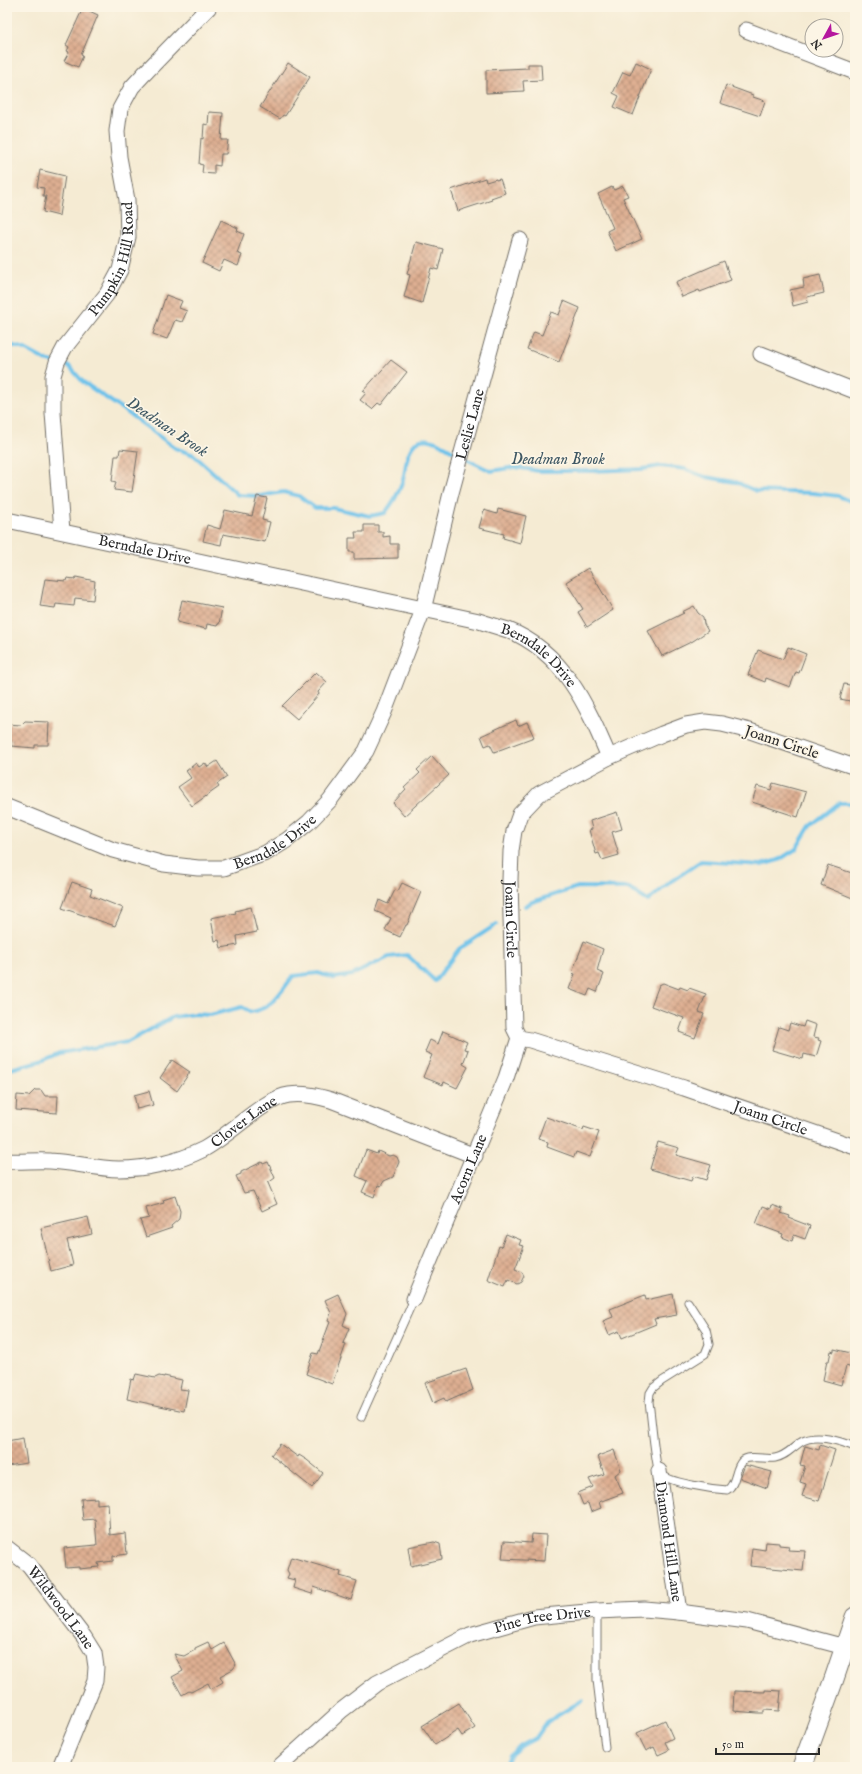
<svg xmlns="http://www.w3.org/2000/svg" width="862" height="1774" font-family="'IM FELL English',serif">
<defs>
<pattern id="building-cross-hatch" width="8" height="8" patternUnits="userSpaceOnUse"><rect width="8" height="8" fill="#deaf92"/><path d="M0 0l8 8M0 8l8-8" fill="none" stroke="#b48f77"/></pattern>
</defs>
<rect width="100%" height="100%" fill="#fcf5e5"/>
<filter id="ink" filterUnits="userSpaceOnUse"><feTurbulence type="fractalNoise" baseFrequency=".025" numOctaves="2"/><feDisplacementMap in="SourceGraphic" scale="8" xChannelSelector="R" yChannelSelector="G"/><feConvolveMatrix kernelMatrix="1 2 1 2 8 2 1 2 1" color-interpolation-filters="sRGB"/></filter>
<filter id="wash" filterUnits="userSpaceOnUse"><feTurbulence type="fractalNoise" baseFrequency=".012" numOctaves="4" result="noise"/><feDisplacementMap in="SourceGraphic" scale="16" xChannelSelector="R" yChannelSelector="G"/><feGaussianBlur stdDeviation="0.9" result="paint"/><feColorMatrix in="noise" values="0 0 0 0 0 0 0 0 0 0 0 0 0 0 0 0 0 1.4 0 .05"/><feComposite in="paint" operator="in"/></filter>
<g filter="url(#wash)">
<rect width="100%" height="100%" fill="#f5ebd3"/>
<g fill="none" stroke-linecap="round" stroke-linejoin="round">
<!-- stream -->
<g stroke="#6ec2ea" stroke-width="4">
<path d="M7,344L25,349L45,360L69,366L83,382L125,411L175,448L194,455L238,495L260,496L283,492L299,496L315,508H333L370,516L385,513C392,504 398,495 402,483C405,474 405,465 408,456C417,426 441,444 458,454"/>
<path d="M464,458L491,471L515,467L538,471H589L643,469L661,466L685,469L706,477L736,482L756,491L813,493L838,496L855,503"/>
<path d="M525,906L532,902L578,887L628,888L648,901L670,882L701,861L761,865L779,860L796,849L810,826L839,803H855"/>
<path d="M7,1070L43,1060L59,1053L128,1042L173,1017L195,1014L210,1015L242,1007L251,1012C271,1009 281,992 293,976L318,973L334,978L352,975L389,957L407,955L435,981L459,949L497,924"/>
<path d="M505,1767L510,1755L521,1746L536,1738L547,1722L583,1700"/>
</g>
</g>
<g id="blocks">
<!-- building -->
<g fill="url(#building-cross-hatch)">
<path d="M83,8L98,15L81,55L83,56L78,67L64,61L69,52L67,51L69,47L66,45Z"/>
<path d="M636,62L651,69L633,115L614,107L619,96L613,93L623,72L630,75Z"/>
<path d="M288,63L310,77L285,116L283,115L280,119L260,107Z"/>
<path d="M528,64H541L542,80L523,81L524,91L486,93V70L528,68Z"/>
<path d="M726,85L753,95V97L765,101L760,116L720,103Z"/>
<path d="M209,112L223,113L221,140H228L226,154H221L220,166L214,165V174L202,173L203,165L199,164L201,138L203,139L204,124L208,125Z"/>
<path d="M40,170L65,176L59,216L43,212L46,196H43L44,188L37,187Z"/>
<path d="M485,178L486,182L496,179V180L500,179L505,193L491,198L492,200L458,211L451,190Z"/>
<path d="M623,186L628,196L623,198L642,239L616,251L607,231L613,228L598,194L612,187L614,190Z"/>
<path d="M221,220L238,228L237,231L244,234L237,253L242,255L238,266L224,260L219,271L202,263Z"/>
<path d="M416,242L443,249L438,270L431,268L422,303L404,297L410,275L407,274Z"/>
<path d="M724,261L731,280L700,292L699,290L682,297L676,282Z"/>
<path d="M820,275L824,293L807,297L808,302L793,306L790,290L804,287L803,279Z"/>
<path d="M166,295L182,301L179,308L187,311L182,322L175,320L167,339L153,334Z"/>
<path d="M564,301L580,308L559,362L527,349L534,332L542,335L551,312L559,315Z"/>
<path d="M391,360L407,372L381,405L378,403L372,409L360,400L366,393L363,391Z"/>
<path d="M120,449L138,451L132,492L114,490L116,482L112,481L115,456H119Z"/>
<path d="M257,496L267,498L262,520L270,522L265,542L223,534L221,545L203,541L207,525L220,529L225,510L252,516Z"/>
<path d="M498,509L526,516L520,543L503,538L504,534L479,528L484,510L497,514Z"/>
<path d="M364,525H378V532H383V537L390,536V544H398V558L354,559V552H349V538H356L355,532H364Z"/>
<path d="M588,568L613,610L587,627L578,612L583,609L566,582Z"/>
<path d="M76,577L95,581L93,600L75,598L74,606L56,604L55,608L40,606L45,579L66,581L67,578L75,579Z"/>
<path d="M182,600L222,608L219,624H218L217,626L207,624L206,629L177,622Z"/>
<path d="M694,606L698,613L703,617L704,624L708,631L693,641L662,656L648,631L684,613L682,612Z"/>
<path d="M788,647L806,654L799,673L796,672L790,687L766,678L765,682L748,675L758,650L783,659Z"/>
<path d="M316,672L327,682L318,692L319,694L297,719L282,706Z"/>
<path d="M844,684L855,686V702L840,699Z"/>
<path d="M516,720L518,726L527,722L534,737L494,752L490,744L485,746L481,736Z"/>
<path d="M25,721L49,722L48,745H35V748L11,746V740H7V724L21,725Z"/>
<path d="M432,756L449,775L404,816L393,803L406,789L404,788L420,773L417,770Z"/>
<path d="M217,761L227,777L217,784L219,787L192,806L178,787L191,778L186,771L196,763L199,767L205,763L208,767Z"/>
<path d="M773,783L806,792L798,817L752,802L757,786L771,790Z"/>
<path d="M617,812L622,829L612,832L619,855L602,860L599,853L596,854L589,830L592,829L590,821Z"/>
<path d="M828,865L855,874V899L821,885Z"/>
<path d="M72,882L92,889L90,895L123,908L115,926L62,908Z"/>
<path d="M402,883L421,892L407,925H406L400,937L385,930L391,918L375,911L379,900L388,904L395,890L398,891Z"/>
<path d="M251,907L257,932L237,936L238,945L221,948L219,940L215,941L211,918L236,913L235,911Z"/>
<path d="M584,941L603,949L597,971L604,974L597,992L590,989L587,996L569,989L575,974L572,973Z"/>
<path d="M663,983L679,989L680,987L688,990L689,988L706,994L699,1012L704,1014L695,1038L679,1032L684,1018L651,1006L659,985Z"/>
<path d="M805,1021L816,1025L813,1037L819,1038L818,1040L821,1041L816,1057L804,1054L803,1059L772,1050L779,1027L788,1030L790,1023L803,1027Z"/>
<path d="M443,1031L467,1042L464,1049L468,1050L463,1064L468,1067L457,1088L444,1082L443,1085L423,1077L432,1055L425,1052L430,1040L438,1044Z"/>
<path d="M172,1060L190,1072L177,1091L160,1078Z"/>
<path d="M35,1090H41L45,1096H58L57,1113L16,1110L17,1095L29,1096Z"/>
<path d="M149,1091L153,1105L137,1109L134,1095Z"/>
<path d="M546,1117L583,1130L584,1127L599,1132L590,1157L576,1152L574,1157L547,1147L548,1142L538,1139Z"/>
<path d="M658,1142L679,1148L676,1155L711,1165L706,1180L693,1176L691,1181L650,1169Z"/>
<path d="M366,1150L377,1154L378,1151L389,1156L393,1155L397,1157L399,1162L393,1177L384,1181L381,1186L378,1185L374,1197L362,1192L367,1181L356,1176Z"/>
<path d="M262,1162L263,1164L268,1162L275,1178L268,1183L277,1204L262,1211L253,1191L244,1193L236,1176L241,1174V1172Z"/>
<path d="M175,1196L180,1211L179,1219L171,1226L172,1228L146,1237L140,1220L149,1218L146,1208L164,1203L163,1200Z"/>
<path d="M772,1205L783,1209L781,1213L790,1216L789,1218L810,1226L805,1239L794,1235L792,1241L782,1237L783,1234L756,1224L763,1206L771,1209Z"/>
<path d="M88,1217L92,1234L67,1240L73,1265L51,1271L41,1228Z"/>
<path d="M506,1234L521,1240L519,1245L524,1246L515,1269L522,1272L524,1276L521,1282L517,1284L508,1280L505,1287L488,1280L499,1246L501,1247Z"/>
<path d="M338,1294L347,1314L343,1325L349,1328L343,1343L346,1344L332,1384L306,1374L313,1353L318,1354L330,1322L328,1321L331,1313L325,1300Z"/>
<path d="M673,1294L677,1315L654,1319L656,1324L622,1338L619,1331L609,1335L603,1321L613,1317L610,1309L645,1295L646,1300Z"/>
<path d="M834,1349L855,1354V1369L846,1366L841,1385L823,1380L827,1361H829L831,1351L834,1352Z"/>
<path d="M466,1369L473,1390L446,1402L444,1398L433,1403L425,1383Z"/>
<path d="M136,1374L155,1378L159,1376L164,1377V1376L182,1380L180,1389L188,1390L184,1411L127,1399L131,1379L134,1380Z"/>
<path d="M23,1438L27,1463L7,1466V1441Z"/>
<path d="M280,1444L298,1457L299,1455L307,1460L323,1473L312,1488L271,1455Z"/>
<path d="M820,1445L835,1450L819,1501L802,1496L806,1484L800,1482L805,1466L800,1465L805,1446L819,1450Z"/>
<path d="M614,1450L621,1470L615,1475L623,1493L599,1502L601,1508L591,1512L588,1503L583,1505L578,1493L593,1487L589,1479L604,1474L598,1456Z"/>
<path d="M745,1465L772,1472L767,1488L740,1478Z"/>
<path d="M97,1498V1504L108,1503L110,1535L125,1533L127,1554L113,1556V1561L98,1563L99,1567L79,1569V1567L66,1568L64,1548L97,1545L95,1519L83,1520L81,1499Z"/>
<path d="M532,1534L546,1535L544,1561L502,1559L504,1541L531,1543Z"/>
<path d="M434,1542L440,1544L442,1559L411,1566L408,1547Z"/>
<path d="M766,1542L779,1543V1545L789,1546L788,1550L805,1551L803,1571L750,1566L752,1548L765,1550Z"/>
<path d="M291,1557L341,1572L340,1576L357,1581L351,1600L314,1587L312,1594L293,1588L295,1580L287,1578L289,1574L287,1570Z"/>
<path d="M208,1642L212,1650L224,1643L236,1665L233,1669L220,1676L223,1682L211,1689L208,1683L191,1692L189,1691L182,1695L172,1677L183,1671L174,1654L184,1656L195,1650V1648Z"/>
<path d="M765,1690L781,1691L779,1711L764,1710V1713H758L733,1711L734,1691L765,1692Z"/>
<path d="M459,1703L475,1728L462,1736L458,1730L435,1745L422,1726Z"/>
<path d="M665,1720L673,1738L665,1742L669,1750L658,1755L654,1747L646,1751L637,1733Z"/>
</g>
</g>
</g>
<g filter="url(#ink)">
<use href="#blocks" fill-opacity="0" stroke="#726e66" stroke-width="1"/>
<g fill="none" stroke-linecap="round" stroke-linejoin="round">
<!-- service casing -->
<g stroke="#726e66" stroke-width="9">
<g id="service">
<path d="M688,1302L706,1330L709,1344L705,1354L662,1381L653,1388L650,1393L649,1402C651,1414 655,1465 659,1472C666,1483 713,1489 727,1490C737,1484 734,1469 742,1461C749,1454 766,1460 775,1458C786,1456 792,1448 801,1442C817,1433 840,1441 855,1447"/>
<path d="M361,1417L414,1299"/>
<path d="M597,1611V1680L605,1747"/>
</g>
</g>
<!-- minor casing -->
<g stroke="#726e66" stroke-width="17">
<g id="minor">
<path d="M746,30L855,72"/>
<path d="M761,354L855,391"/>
<path id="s1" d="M7,520L479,621C488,624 498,627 508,630C564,652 587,706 609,757"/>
<path id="s2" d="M62,531L53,413V376L57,362L65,347L107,294L120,270L128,237L127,200L119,157L117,131L120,109L132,87L144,74L209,7"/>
<path id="s3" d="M855,767L750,731L722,724L705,722L686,725L662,734L609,757L539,794L520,814L514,831L511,851L510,880L514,1028L519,1038L530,1040L684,1088L855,1147"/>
<path id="s4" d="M7,807L113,850L164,864L198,868H224L266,853L287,840L309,822L330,800L366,751L384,712L423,610L451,493L520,240"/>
<path id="s5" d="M7,1161C21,1162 36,1160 50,1161C73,1162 96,1169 119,1169C147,1169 178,1162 202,1150C227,1138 264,1098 289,1095C304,1093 317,1096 331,1100L475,1156"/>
<path id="s6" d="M414,1299L506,1078L519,1038"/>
<path id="s7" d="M659,1471L679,1612"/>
<path id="s8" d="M7,1548L29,1565L84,1637L94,1653L96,1667L95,1681L60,1767"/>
<path id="s9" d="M279,1767L342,1710L377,1683L470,1635L534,1617L597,1611L644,1609L679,1612L747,1621L845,1647"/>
</g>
</g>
<!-- tertiary casing -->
<g stroke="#726e66" stroke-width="21">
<path id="tertiary" d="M802,1767L834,1679L855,1617"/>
</g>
<!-- service -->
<use href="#service" stroke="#fff" stroke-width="7"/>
<!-- minor -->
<use href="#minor" stroke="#fff" stroke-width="15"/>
<!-- tertiary -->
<use href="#tertiary" stroke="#fff" stroke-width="19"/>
</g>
</g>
<g text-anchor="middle" stroke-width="3.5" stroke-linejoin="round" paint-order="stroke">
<!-- street labels -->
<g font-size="15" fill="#2b2b2b" stroke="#fcf5e5">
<text dy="5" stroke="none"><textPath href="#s2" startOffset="290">Pumpkin Hill Road</textPath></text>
<text dy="5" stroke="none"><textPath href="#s4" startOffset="760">Leslie Lane</textPath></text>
<text dy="5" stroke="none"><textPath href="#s1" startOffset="141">Berndale Drive</textPath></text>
<text dy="5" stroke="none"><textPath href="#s1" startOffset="553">Berndale Drive</textPath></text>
<text transform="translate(782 742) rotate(18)" y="5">Joann Circle</text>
<text dy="5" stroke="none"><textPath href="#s4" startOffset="285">Berndale Drive</textPath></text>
<text dy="5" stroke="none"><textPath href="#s3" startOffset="473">Joann Circle</textPath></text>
<text dy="5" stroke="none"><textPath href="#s3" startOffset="857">Joann Circle</textPath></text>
<text dy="5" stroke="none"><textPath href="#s5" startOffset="249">Clover Lane</textPath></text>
<text dy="5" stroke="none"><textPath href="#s6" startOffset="141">Acorn Lane</textPath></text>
<text dy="5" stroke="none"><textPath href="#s7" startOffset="71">Diamond Hill Lane</textPath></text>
<text dy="5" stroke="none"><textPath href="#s8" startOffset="81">Wildwood Lane</textPath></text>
<text dy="5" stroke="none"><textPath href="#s9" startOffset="308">Pine Tree Drive</textPath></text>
</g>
<!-- water labels -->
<g font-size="16" font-style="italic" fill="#3f5864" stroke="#fcf5e5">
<text transform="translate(168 426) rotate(34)" y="6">Deadman Brook</text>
<text x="558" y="464">Deadman Brook</text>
</g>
</g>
<!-- margin -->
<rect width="862" height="1774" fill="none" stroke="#fcf5e5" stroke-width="24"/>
<!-- north arrow -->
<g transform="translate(824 38) rotate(230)"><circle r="19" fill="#fcf5e5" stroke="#a8a49b"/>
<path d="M0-3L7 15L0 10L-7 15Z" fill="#b5179e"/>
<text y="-6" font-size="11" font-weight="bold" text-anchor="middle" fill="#2b2b2b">N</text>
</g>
<!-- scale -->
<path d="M716 1748v6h103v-6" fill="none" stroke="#2b2b2b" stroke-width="2"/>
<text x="722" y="1748" font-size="12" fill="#2b2b2b" stroke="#fcf5e5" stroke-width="3" paint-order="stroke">50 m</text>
</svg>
